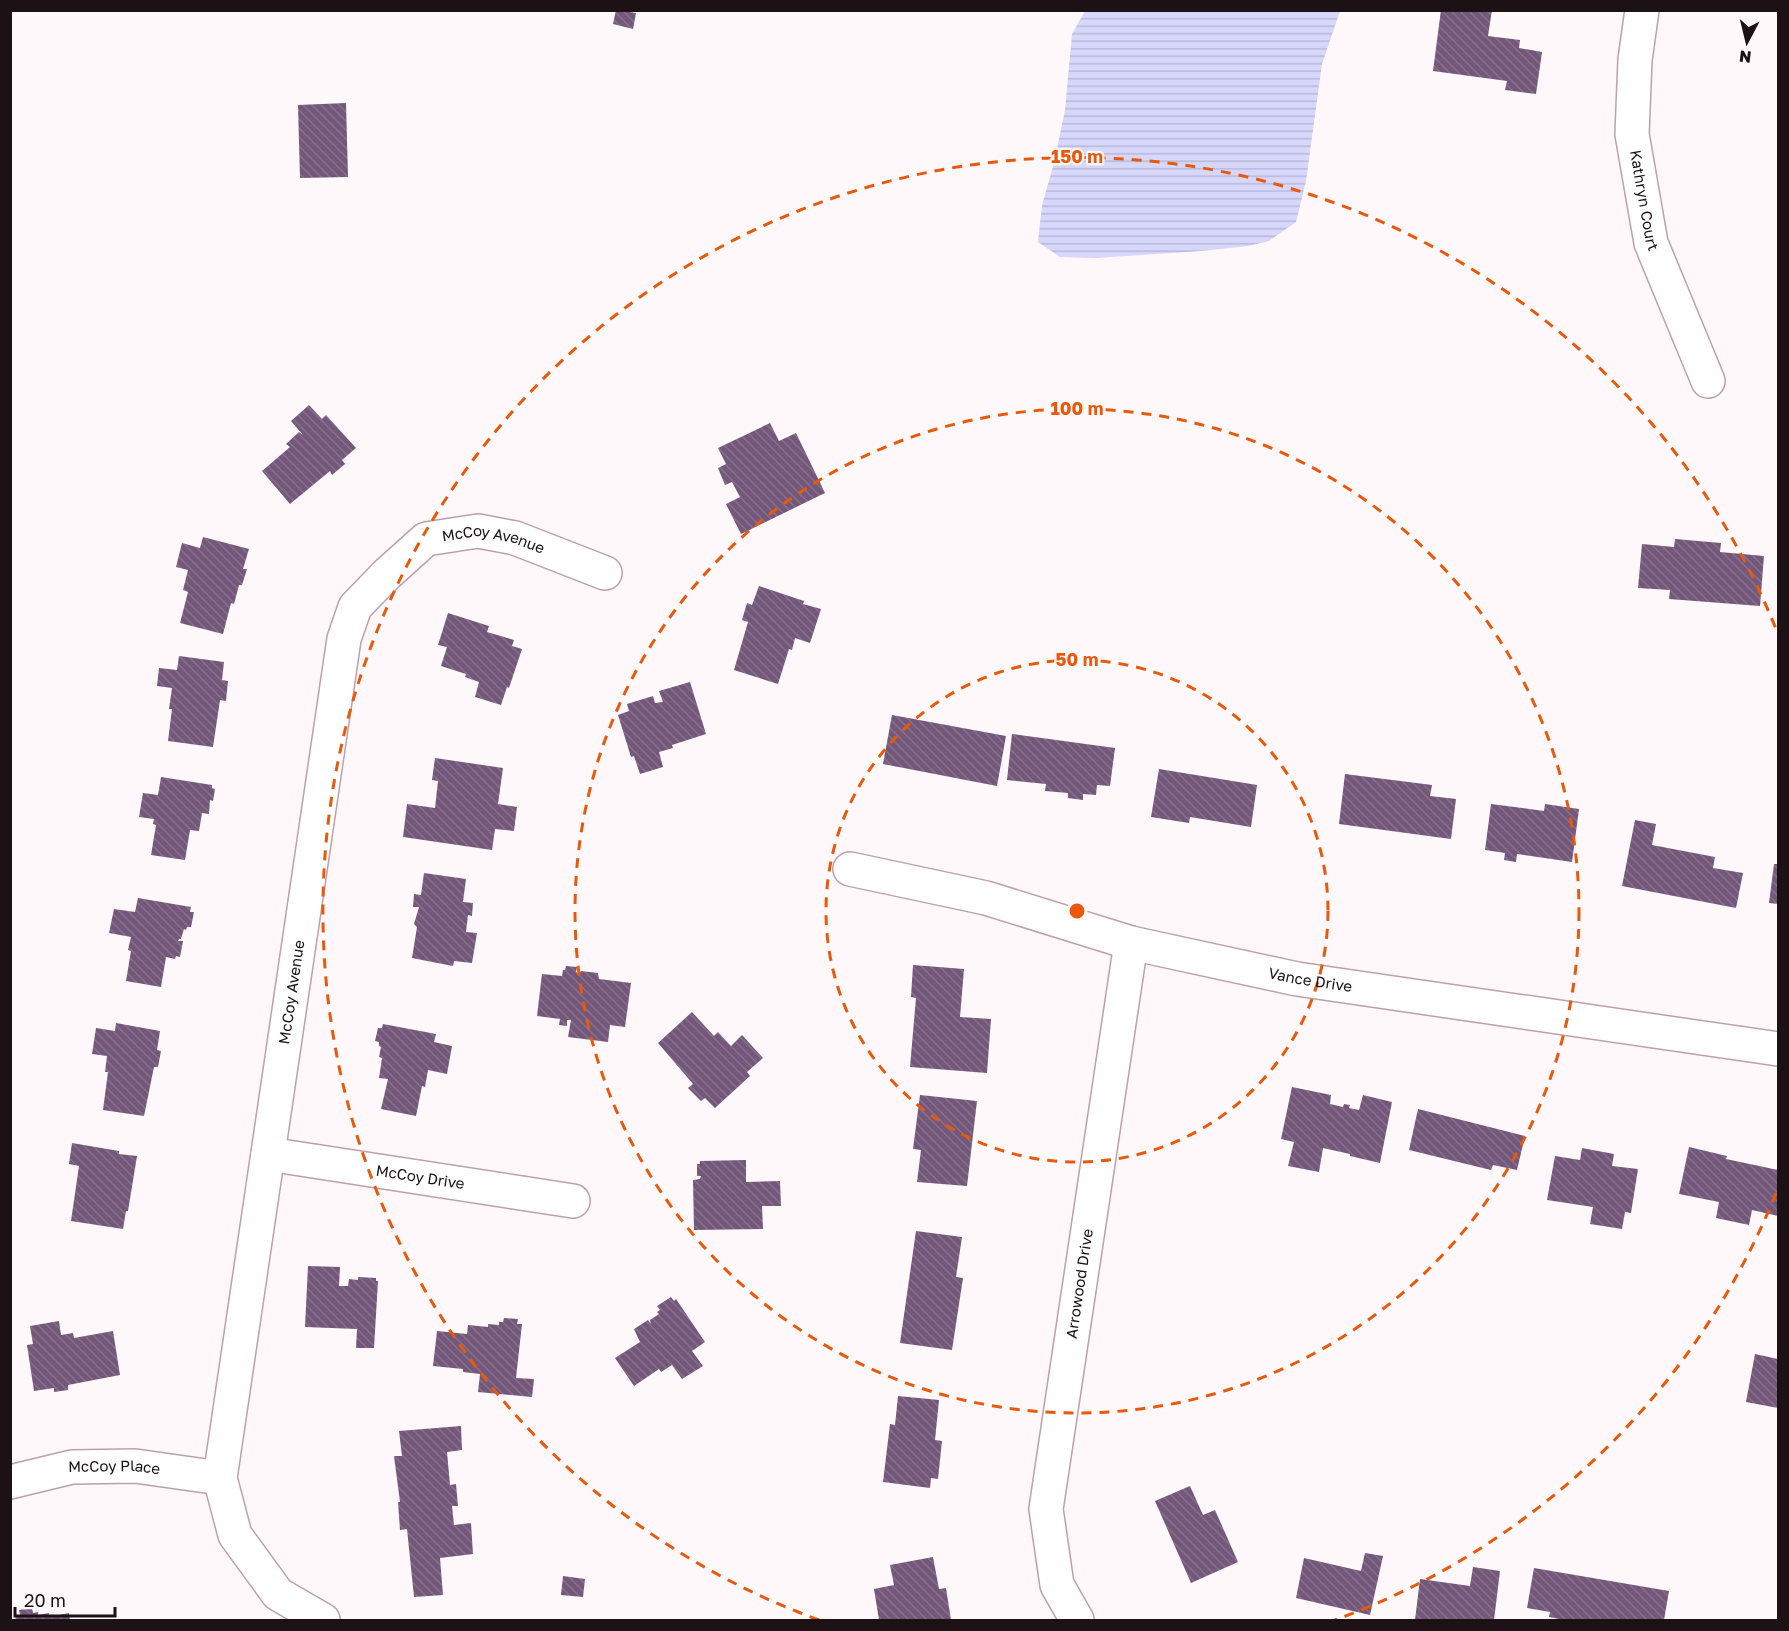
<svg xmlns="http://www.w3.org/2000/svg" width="1789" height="1631" font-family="'Golos Text',sans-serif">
<defs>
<pattern id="water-rules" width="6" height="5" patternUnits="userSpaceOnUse" patternTransform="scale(1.5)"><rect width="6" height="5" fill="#d7d7fc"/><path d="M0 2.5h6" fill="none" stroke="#b8b8d7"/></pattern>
<pattern id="building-back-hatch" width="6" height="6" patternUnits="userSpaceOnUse" patternTransform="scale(1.5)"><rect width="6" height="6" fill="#74587b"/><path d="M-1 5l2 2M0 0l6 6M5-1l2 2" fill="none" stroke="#86708a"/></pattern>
</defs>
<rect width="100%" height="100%" fill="#fff8fb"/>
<!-- water -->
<path fill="url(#water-rules)" d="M1085,11H1340L1322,64L1306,181L1296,222L1269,241L1248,246L1202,251L1096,258L1060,257L1038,242L1042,205L1054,163L1065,110L1072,34Z"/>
<!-- building -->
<g fill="url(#building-back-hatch)">
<path d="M616,10L636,13L633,29L613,24Z"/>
<path d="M1441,10H1492L1488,36L1520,40L1519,48L1542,52L1536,94L1505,90L1507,81L1433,71Z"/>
<path d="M346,103L348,177L300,178L298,105Z"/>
<path d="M309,405L322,419L326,415L356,448L342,460L345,464L332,475L330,471L290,504L262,471L290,447L286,444L299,432L303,435L291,421Z"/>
<path d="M770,423L779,441L796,433L825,493L741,534L726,504L740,497L732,482L725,485L718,468L726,464L718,448Z"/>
<path d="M203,537L249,549L243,569H247L242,585H239L234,604L231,603L223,634L180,623L188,592L183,590L188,570L176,567L182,543L200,548Z"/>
<path d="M1675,539L1721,543L1720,552L1764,556L1760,606L1669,599L1670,590L1638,588L1642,544L1674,547Z"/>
<path d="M759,586L804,601L803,604L821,609L810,643L795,638L792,650L789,649L778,684L734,670L748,622L742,620L747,603L752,605Z"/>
<path d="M448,613L489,626L487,632L514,640L512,646L522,649L509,688L507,687L501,705L475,697L479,682L465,677L466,674L441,666L447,647L438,645Z"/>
<path d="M179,656L224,662L222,680L228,681L226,701L220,700L213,747L168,741L172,709H169L172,688L157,686L159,668L177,670Z"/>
<path d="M690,682L706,734L672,745L673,748L659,752L663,767L640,774L634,756L631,757L618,715L629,711L627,704L653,696L655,703L663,702L659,691Z"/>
<path d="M892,715L1006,736L997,786L883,764Z"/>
<path d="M1012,734L1115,748L1110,786L1097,785L1096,795L1083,794V800L1068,798V793L1045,791L1046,784L1007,780Z"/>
<path d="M435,758L503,768L498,804L517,807L514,831L495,829L492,850L403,837L407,804L435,808L438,781L432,780Z"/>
<path d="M1159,769L1257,785L1251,827L1190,817L1189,823L1151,817Z"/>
<path d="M1345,774L1432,785L1430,796L1456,799L1451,839L1339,824Z"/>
<path d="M161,777L212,785V788L215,789L213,801L210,800L209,814L202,813L199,831L190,830L185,860L151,855L156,825L153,824L154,819L139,817L143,793L158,795Z"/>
<path d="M1491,804L1544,811L1545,804L1579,809L1572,862L1517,854L1516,862L1504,860L1505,853L1485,850Z"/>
<path d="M1635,820L1656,824L1652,845L1715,857L1713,868L1743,873L1736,908L1622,886Z"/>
<path d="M1774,864H1778V904L1769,903Z"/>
<path d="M424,873L466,879L463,902L473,903L472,916L468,915L466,932L477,933L472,963L454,961L453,966L412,958L417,927L414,924L419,907H413L414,894L421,895Z"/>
<path d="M138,898L191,907L190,912H194L191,927H187L186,930L184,929L181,939H179L178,941H183L180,957L176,956L175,959L166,957L161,987L126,981L131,951L128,950L131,937L109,933L114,909L135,912Z"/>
<path d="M913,965L964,969L960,1017L991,1019L987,1073L910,1067L916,998L911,997Z"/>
<path d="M566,966L577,967L576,972L579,974L581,971L598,973L599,979L631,983L625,1027L610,1025L608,1042L568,1037L571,1020H567V1026L559,1025L560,1019L537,1016L542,974L562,976L563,970H565Z"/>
<path d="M692,1012L714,1036L718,1032L731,1046L742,1035L763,1058L747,1072L750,1076L715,1108L705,1098L701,1101L688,1088L693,1084L658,1043Z"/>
<path d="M116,1023L160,1031L157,1050L161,1051L158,1067H154L144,1116L103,1110L108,1072H105L107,1056L92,1054L96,1028L115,1031Z"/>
<path d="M383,1024L436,1034L434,1042L452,1046L447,1074L428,1070L425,1087L422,1086L416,1116L381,1109L388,1079L379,1078L382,1058L379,1057L381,1047L379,1046V1042L375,1041L378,1028H382Z"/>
<path d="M1292,1087L1331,1095L1330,1104L1343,1107L1344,1104L1350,1105L1349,1108L1359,1110L1363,1095L1392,1102L1380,1163L1350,1156V1154L1323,1148L1319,1172L1288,1166L1294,1142L1281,1139Z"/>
<path d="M920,1095L977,1101L967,1186L917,1182L921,1150L913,1149Z"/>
<path d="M1418,1109L1525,1136L1517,1170L1493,1165L1491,1170L1409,1150Z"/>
<path d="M72,1143L119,1151V1154L137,1156L128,1211H126L123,1229L71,1221L79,1166L69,1164Z"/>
<path d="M1689,1147L1727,1156L1726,1159L1778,1170V1216L1752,1210L1749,1225L1716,1218L1719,1202L1679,1194Z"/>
<path d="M1582,1148L1614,1154L1612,1166L1638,1169L1631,1213L1625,1212L1622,1229L1590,1224L1593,1207L1547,1200L1555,1156L1580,1160Z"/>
<path d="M746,1160V1182L780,1181L781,1206H762L763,1229L694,1230L693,1180L700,1179L701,1176H697V1164H700V1161Z"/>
<path d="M916,1231L962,1237L956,1277L963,1278L952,1350L900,1343Z"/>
<path d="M308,1266L340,1267L339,1286H348L349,1279L358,1280V1277L376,1278V1281H378L374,1348H356L357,1329L305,1327Z"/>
<path d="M671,1297L674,1301L676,1299L705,1342L692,1351L703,1366L682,1379L672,1365L661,1372L659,1369L634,1386L615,1358L640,1342L634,1329L648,1320L651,1324L650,1320L659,1314L657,1312L660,1310L657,1306Z"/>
<path d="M504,1318L518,1319L517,1324H522L516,1378L534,1379L532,1397L478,1392L480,1374L463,1372V1369L433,1366L437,1331L467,1334L468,1325L488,1327V1324L499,1325V1322H503Z"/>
<path d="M59,1321L61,1335L73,1333L74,1338L113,1331L120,1375L68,1385V1390L54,1392V1388L34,1391L27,1345L33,1344L30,1326Z"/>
<path d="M1755,1354L1778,1359V1408L1746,1402Z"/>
<path d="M898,1396L939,1400L935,1440L942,1441L938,1479L931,1478L930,1488L883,1482L890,1424L895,1425Z"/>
<path d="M461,1426L462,1450L447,1452L450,1485L456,1484L458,1506H452L454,1525L471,1523L473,1554L440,1558L443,1595L414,1597L407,1529L400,1530L398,1502H400L394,1456H402L399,1431Z"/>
<path d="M1190,1486L1203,1515L1215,1510L1238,1562L1191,1583L1155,1501Z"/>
<path d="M1365,1553L1383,1556L1370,1615L1296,1598L1304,1558L1361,1571Z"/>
<path d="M933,1557L939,1589L946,1588L951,1620H879L874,1589L894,1585L890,1565Z"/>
<path d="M1473,1567L1500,1571L1494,1620H1415L1420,1579L1470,1586Z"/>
<path d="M1534,1568L1669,1591L1664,1620H1564L1549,1617L1550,1612L1527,1608Z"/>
<path d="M563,1576L585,1579L583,1597L561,1595Z"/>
<path d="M32,1608L33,1613L38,1612V1615L49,1613V1617L69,1613L70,1620H16L15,1616L20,1615L19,1610Z"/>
</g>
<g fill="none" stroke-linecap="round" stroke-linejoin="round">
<!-- street casing -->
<g stroke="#bea0ac" stroke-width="36">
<g id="street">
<path id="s1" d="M1642,10L1635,60L1632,134L1651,243L1708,381"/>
<path id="s2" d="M850,869L986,898L1131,943L1297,979L1778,1049"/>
<path id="s3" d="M268,1154L573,1201"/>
<path id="s4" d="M10,1482L72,1467L135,1466L220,1478"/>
<path id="s5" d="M323,1620L278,1594L235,1535L220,1478L344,639L355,607L387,574L426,539L478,531L515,538L605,573"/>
<path id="s6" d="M1077,1620L1057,1585L1046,1509L1131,943"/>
</g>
</g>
<!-- street -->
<use href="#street" stroke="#fff" stroke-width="33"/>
</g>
<!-- distance rings -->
<g fill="none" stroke="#e8590c" stroke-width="3" stroke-dasharray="10 8">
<circle cx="1077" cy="911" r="251"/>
<circle cx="1077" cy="911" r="502"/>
<path d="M1776 1193A754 754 0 0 1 1335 1620M819 1620A754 754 0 1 1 1776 629"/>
</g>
<g text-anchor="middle" stroke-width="4.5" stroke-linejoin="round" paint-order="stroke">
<!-- street labels -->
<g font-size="15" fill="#1c1115" stroke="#fff8fb">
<text dy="5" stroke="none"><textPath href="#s1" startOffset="192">Kathryn Court</textPath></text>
<text dy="5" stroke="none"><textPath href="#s5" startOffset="1233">McCoy Avenue</textPath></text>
<text dy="5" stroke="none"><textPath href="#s2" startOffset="474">Vance Drive</textPath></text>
<text dy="5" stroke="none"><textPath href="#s5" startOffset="675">McCoy Avenue</textPath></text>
<text dy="5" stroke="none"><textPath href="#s3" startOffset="154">McCoy Drive</textPath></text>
<text dy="5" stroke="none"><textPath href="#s6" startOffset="345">Arrowood Drive</textPath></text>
<text dy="5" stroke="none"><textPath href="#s4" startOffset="106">McCoy Place</textPath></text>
</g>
</g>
<circle cx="1077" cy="911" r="9" fill="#e8590c" stroke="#fff8fb" stroke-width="3"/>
<g font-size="18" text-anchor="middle" font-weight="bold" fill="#e8590c" stroke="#fff8fb" stroke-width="4.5" stroke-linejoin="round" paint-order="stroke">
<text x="1077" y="163">150 m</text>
<text x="1077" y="415">100 m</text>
<text x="1077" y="666">50 m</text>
</g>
<!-- border -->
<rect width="1789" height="1631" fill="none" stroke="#1c1115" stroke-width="24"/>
<!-- north arrow -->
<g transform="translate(1747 42) rotate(187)" stroke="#fff8fb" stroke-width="4.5" paint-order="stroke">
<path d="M0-4.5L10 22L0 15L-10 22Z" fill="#1c1115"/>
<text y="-9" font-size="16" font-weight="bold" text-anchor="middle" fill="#1c1115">N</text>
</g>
<!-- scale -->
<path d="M15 1607v9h100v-9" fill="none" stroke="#1c1115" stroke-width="3"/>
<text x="24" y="1607" font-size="18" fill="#1c1115" stroke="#fff8fb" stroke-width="4.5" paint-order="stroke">20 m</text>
</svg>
